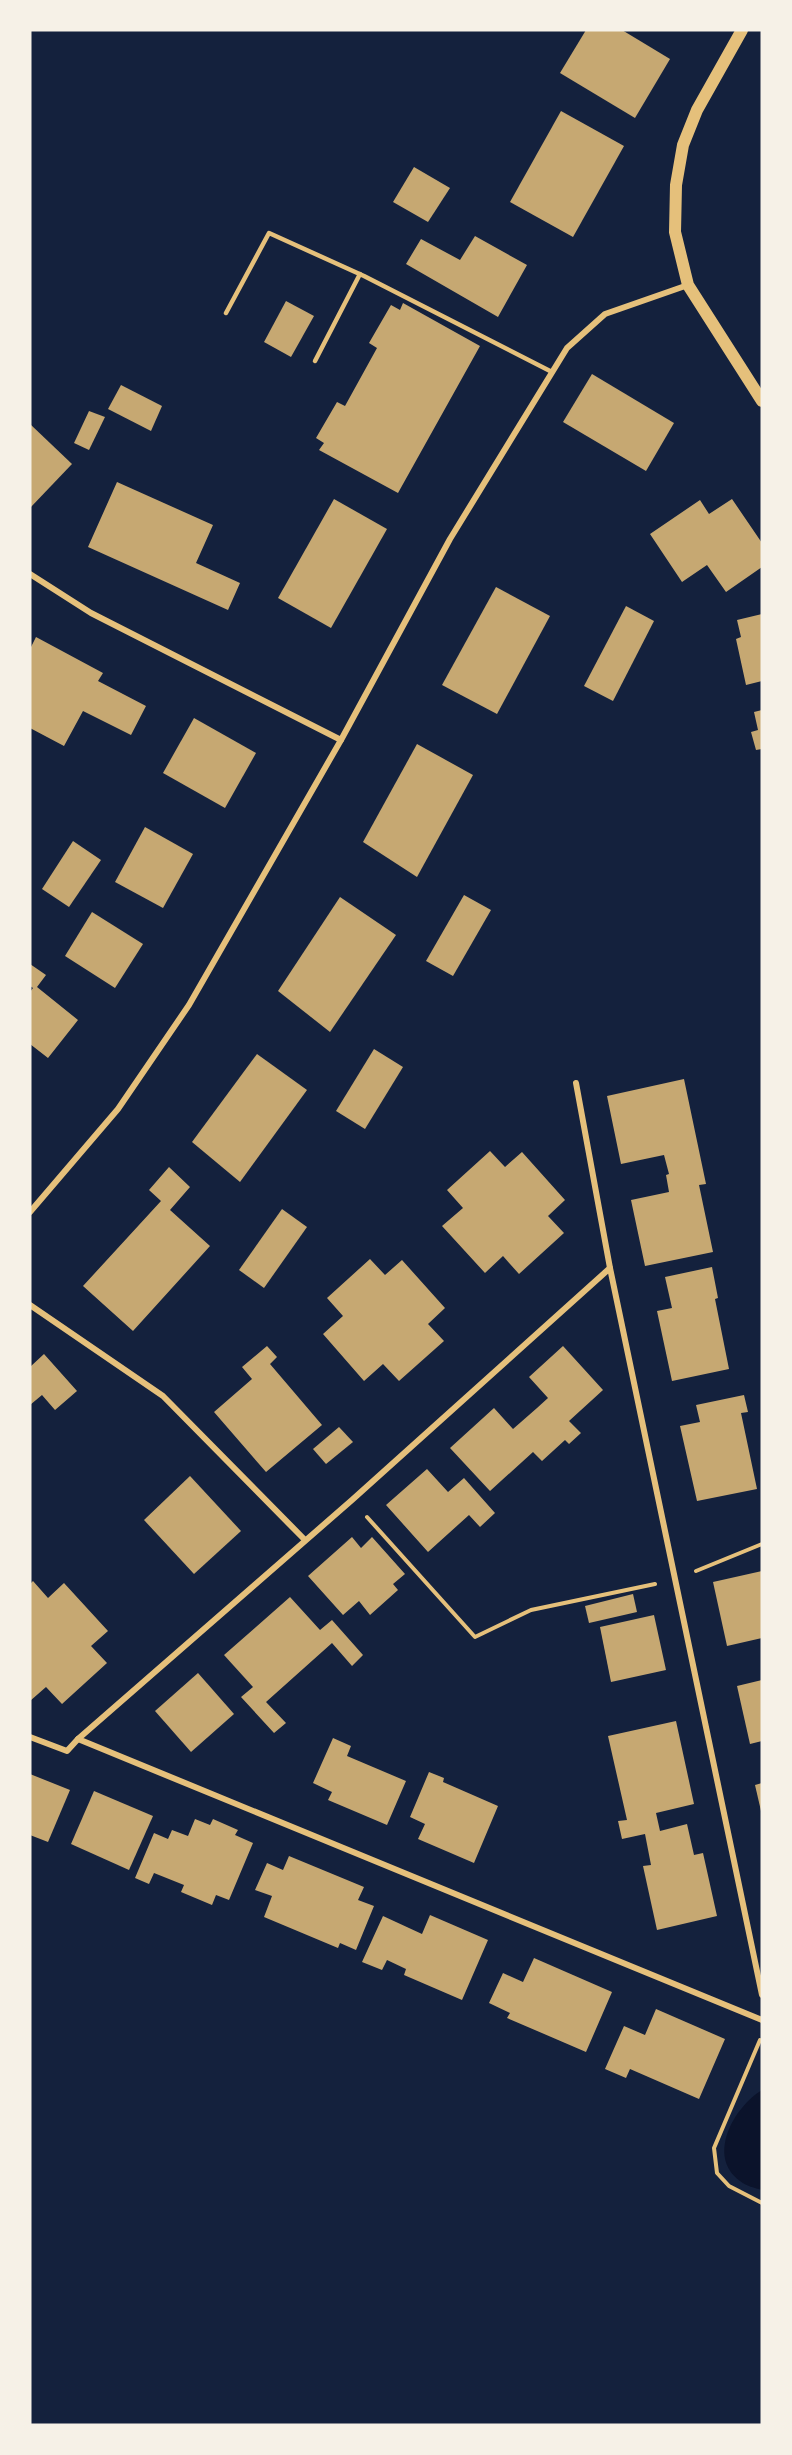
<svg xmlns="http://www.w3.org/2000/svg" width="792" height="2455" font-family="'Nunito Sans',sans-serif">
<rect width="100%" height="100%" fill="#14213d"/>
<!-- water -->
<path fill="#0b132b" d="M762,2090V2190C755,2188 746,2186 740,2181C706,2156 734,2107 762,2090Z"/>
<!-- building -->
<g fill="#c6a872">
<path d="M586,30H622L670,59L635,118L560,73Z"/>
<path d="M561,111L624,146L573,237L510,202Z"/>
<path d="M414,167L450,188L428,222L393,202Z"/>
<path d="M475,236L527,265L498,317L406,264L421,239L460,260Z"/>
<path d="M286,301L314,316L291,357L264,342Z"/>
<path d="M403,303L480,346L398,493L319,450L324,443L316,438L337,402L345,406L377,348L369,343L391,305L400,310Z"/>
<path d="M592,374L674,423L646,471L563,422Z"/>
<path d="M121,385L162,406L151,431L108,409Z"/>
<path d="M89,411L105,417L89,450L74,443Z"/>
<path d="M30,424L72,464L30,508Z"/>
<path d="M117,482L213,525L196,563L240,583L228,610L88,547Z"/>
<path d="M334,499L387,529L331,628L278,598Z"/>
<path d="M732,499L762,543V567L726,592L707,565L682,582L650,534L700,500L709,514Z"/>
<path d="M496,587L550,616L497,714L442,685Z"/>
<path d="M626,606L654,621L613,701L584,686Z"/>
<path d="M762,614V681L746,685L736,639L741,637L737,620Z"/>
<path d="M36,637L103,673L98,681L146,706L131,735L83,711L64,746L30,728V649Z"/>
<path d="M762,710V749L756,750L751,732L758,730L754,712Z"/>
<path d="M194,718L256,753L225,808L163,773Z"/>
<path d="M417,744L473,775L417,877L363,842Z"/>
<path d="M145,827L193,854L163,908L115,882Z"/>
<path d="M73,841L101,860L69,907L42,889Z"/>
<path d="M464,895L491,910L453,976L426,961Z"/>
<path d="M340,897L396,935L330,1032L278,991Z"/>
<path d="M92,912L143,944L115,988L65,956Z"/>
<path d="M30,964L46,975L37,987L78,1020L48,1058L30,1044V992L33,988L30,986Z"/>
<path d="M374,1049L403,1067L365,1129L336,1111Z"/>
<path d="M257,1054L307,1090L240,1182L192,1142Z"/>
<path d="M684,1079L706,1184L699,1185L713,1252L645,1266L631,1200L669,1192L666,1175L669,1174L664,1155L621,1164L607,1096Z"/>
<path d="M490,1151L505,1167L522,1152L565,1200L548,1216L564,1233L519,1274L503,1256L485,1273L442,1226L463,1208L447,1190Z"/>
<path d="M169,1167L190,1187L170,1210L210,1246L133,1331L83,1286L161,1201L149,1190Z"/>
<path d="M282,1209L307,1227L264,1288L239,1270Z"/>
<path d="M370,1259L385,1275L402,1260L445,1308L428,1324L444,1341L399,1381L383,1364L364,1381L323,1334L343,1316L327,1298Z"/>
<path d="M712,1267L718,1298L715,1299L729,1369L672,1381L657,1311L672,1308L665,1277Z"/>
<path d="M267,1346L277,1357L270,1364L322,1425L266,1472L214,1412L252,1379L242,1367Z"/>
<path d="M563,1346L603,1390L569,1421L581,1433L569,1444L565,1440L542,1461L533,1452L490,1491L450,1448L494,1408L513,1429L537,1408L548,1398L529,1377Z"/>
<path d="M44,1354L77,1391L55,1410L42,1395L30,1405V1367Z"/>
<path d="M744,1395L748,1412L741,1413L757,1489L697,1501L680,1426L700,1422L696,1405Z"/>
<path d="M339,1427L353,1442L326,1464L313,1449Z"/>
<path d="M427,1469L448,1492L464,1478L495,1513L480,1527L469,1515L428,1552L386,1505Z"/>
<path d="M190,1476L241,1531L194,1574L144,1520Z"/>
<path d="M352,1537L361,1548L372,1537L405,1574L393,1584L398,1590L370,1615L359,1601L343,1615L308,1576Z"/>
<path d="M762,1571V1638L727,1646L713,1582Z"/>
<path d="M33,1581L48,1598L64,1583L108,1631L91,1646L107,1663L62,1704L46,1687L30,1701V1584Z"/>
<path d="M633,1594L637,1612L589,1623L585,1606Z"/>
<path d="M290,1597L320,1630L332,1620L363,1655L352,1666L332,1643L266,1702L286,1723L274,1733L241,1697L253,1687L224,1655Z"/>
<path d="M654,1615L666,1670L611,1682L600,1627Z"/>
<path d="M198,1673L234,1714L191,1752L155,1711Z"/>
<path d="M762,1680V1741L750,1744L737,1686Z"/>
<path d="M676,1721L694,1804L656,1813L660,1831L687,1824L694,1855L703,1853L717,1916L657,1930L643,1866L651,1865L645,1834L622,1839L618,1821L627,1820L608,1736Z"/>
<path d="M333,1738L351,1746L347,1756L406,1781L387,1825L328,1800L332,1792L313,1783Z"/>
<path d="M429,1772L444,1778L443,1782L498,1806L474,1863L418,1839L425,1824L410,1817Z"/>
<path d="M30,1774L70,1790L48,1842L30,1835Z"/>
<path d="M762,1783V1811H761L755,1785Z"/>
<path d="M94,1791L153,1816L129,1870L71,1844Z"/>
<path d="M195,1819L210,1825L213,1819L238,1830L235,1835L253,1843L229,1900L216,1895L212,1905L181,1892L184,1885L154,1873L149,1884L135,1878L154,1833L168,1839L172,1830L188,1836Z"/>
<path d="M289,1856L364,1887L358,1900L374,1906L356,1950L340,1943L338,1948L264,1917L272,1896L255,1890L267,1863L283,1870Z"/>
<path d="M430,1915L488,1940L462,2000L404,1975L406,1969L387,1960L382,1970L362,1962L383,1916L422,1934Z"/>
<path d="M534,1958L612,1992L586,2052L507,2018L510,2013L489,2003L503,1973L523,1982Z"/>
<path d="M656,2009L725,2039L699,2099L630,2069L626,2078L605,2069L624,2026L645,2035Z"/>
</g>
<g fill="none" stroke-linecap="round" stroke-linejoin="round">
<!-- path -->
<g stroke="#e5c07b" stroke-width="4">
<path d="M367,1517L475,1637L531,1610L655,1584"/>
<path d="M696,1571L762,1544"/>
<path d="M760,2040L714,2148L717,2173L729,2186L762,2203"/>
</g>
<!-- service -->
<g stroke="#e5c07b" stroke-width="4.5">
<path d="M226,313L269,233L364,276L552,372"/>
<path d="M315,361L360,274"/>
</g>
<!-- minor -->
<g stroke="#e5c07b" stroke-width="6">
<path d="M30,574L91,613L341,740"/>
<path d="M576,1083L610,1268"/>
<path d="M30,1212L118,1109L189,1005L341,740L450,539L567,348L605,314L688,285"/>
<path d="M30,1305L163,1396L305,1540"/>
<path d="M30,1737L67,1751L78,1739"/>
<path d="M762,1995L610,1268L352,1500L78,1739L762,2020"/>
</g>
<!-- secondary -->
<path stroke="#e5c07b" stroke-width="12" d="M742,30L697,110L683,145L676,185L675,232L688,285L762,401"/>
</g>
<!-- border -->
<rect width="792" height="2455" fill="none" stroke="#f6f1e7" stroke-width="63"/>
</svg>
